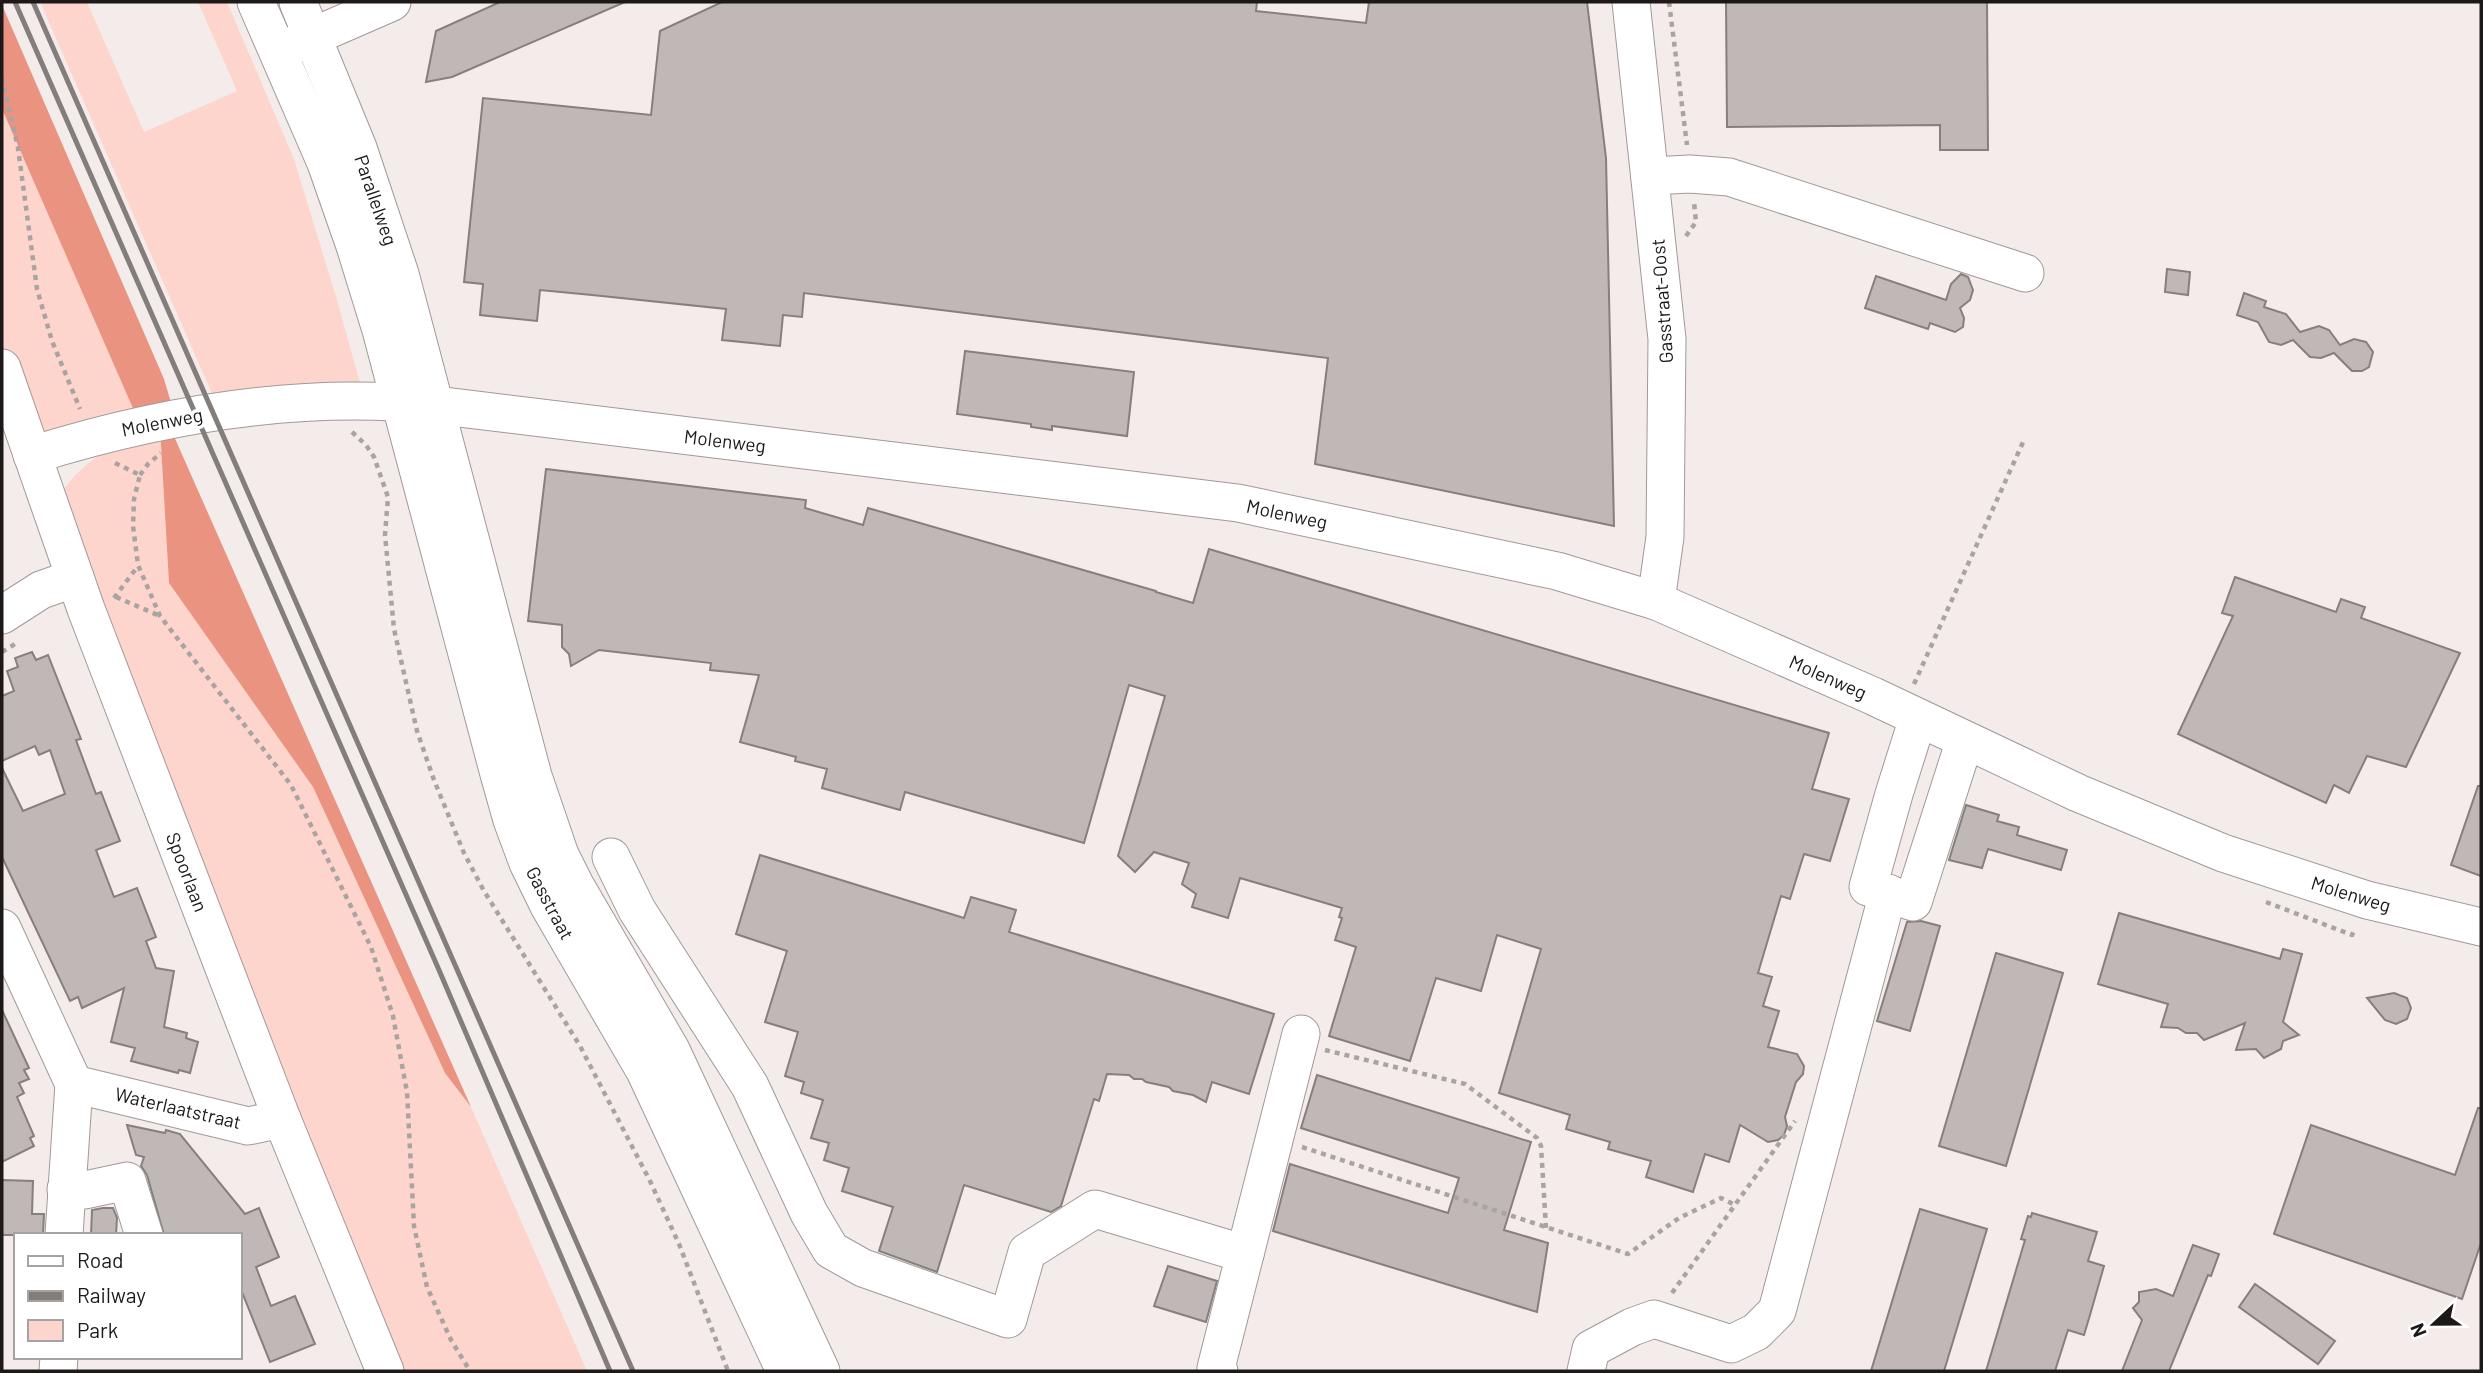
<svg xmlns="http://www.w3.org/2000/svg" width="2483" height="1373" font-family="Barlow,sans-serif">
<rect width="100%" height="100%" fill="#f4ecea"/>
<!-- green -->
<g fill="#fed5cc">
<path d="M40,2H87L144,132L237,91L198,2H227L294,159L337,300L362,390L214,398Z"/>
<path d="M2,109L135,413L31,436L2,353Z"/>
<path d="M160,428L169,583L313,787L445,1073L471,1107L587,1371H386L58,500C77,461 120,441 160,428Z"/>
</g>
<!-- forest -->
<g fill="#ea9381">
<path d="M2,5L164,379L172,406L135,413L2,109Z"/>
<path d="M169,425L471,1107L445,1073L313,787L169,583L160,428Z"/>
</g>
<!-- building -->
<g fill="#bfb8b6" stroke="#867f7d" stroke-width="2">
<path d="M500,2H625L452,77L426,82L436,31Z"/>
<path d="M722,2H1257L1256,11L1366,23L1369,2H1587L1606,158L1614,526L1315,464L1328,358L804,293L802,317L783,315L780,346L722,340L726,309L592,295L540,290L537,321L480,315L483,284L464,282L483,98L651,115L660,31Z"/>
<path d="M1726,2H1987L1988,150H1940V125L1727,127Z"/>
<path d="M2167,269L2190,272L2188,295L2165,292Z"/>
<path d="M1961,274L1968,277L1973,290L1970,300L1960,308L1964,318L1963,327L1955,332L1930,323L1928,329L1865,308L1876,276L1946,300L1951,284Z"/>
<path d="M2244,293L2266,301L2264,307L2286,314L2300,332L2319,326L2329,330L2340,345L2354,339L2366,342L2373,352L2369,367L2362,371H2352L2334,353L2321,358L2310,357L2293,340L2281,345L2269,342L2258,322L2237,315Z"/>
<path d="M965,351L1134,372L1127,436L1052,426V430L1031,427V424L957,414Z"/>
<path d="M546,469L806,500L805,508L863,525L868,508L1156,591V592L1193,603L1209,549L1829,733L1812,789L1849,799L1830,861L1804,854L1790,899L1781,896L1758,973L1772,977L1763,1006L1779,1011L1768,1047L1797,1054L1804,1066L1803,1074L1796,1082L1785,1117L1787,1126L1784,1135L1778,1140L1768,1142L1740,1125L1729,1162L1705,1154L1693,1192L1646,1177L1651,1161L1608,1149L1610,1142L1566,1129L1570,1115L1499,1093L1541,949L1497,935L1481,991L1436,978L1410,1061L1329,1036L1356,947L1335,940L1342,918L1339,917L1342,908L1240,878L1228,918L1192,907L1196,894L1182,884L1189,863L1154,852L1135,872L1118,856L1165,696L1129,685L1084,843L905,792L900,810L822,788L827,769L795,761L796,757L740,742L759,675L710,670L711,663L599,650L571,666L569,654L562,647V625L528,621Z"/>
<path d="M2235,577L2336,612L2341,599L2365,607L2361,618L2460,653L2406,767L2367,756L2349,793L2334,785L2326,803L2178,734L2233,616L2222,613Z"/>
<path d="M32,652L36,660L48,655L81,739L76,740L96,794L101,792L120,841L96,850L114,897L137,888L156,937L146,941L156,968L174,971L164,1027L187,1033L186,1038L198,1042L190,1073L179,1070L178,1073L131,1061L135,1048L111,1042L124,988L82,1008L78,997L70,1001L2,857V768L23,811L65,794L50,750L39,755L35,746L2,761V696L14,691L7,671L18,667L15,658Z"/>
<path d="M2478,786H2481V876L2451,865Z"/>
<path d="M1966,805L1999,815L1997,821L2019,827L2017,835L2067,850L2061,870L1988,849L1982,868L1949,860Z"/>
<path d="M760,855L964,918L971,897L1016,910L1009,932L1274,1014L1249,1094L1212,1082L1206,1102L1193,1095L1173,1091L1169,1087L1146,1082L1142,1079H1134L1129,1075L1107,1074L1099,1101L1094,1099L1061,1206L1051,1212L964,1185L937,1272L879,1251L893,1207L842,1191L849,1168L824,1160L829,1143L811,1138L823,1100L801,1093L804,1082L785,1076L798,1032L765,1022L787,951L736,934Z"/>
<path d="M2119,913L2280,959L2283,949L2302,954L2283,1022L2299,1035L2283,1041L2281,1049L2264,1058L2256,1049L2236,1050L2245,1023L2204,1040L2197,1033H2186L2178,1028L2161,1027L2168,1004L2098,984Z"/>
<path d="M1921,921L1940,926L1910,1031L1877,1021L1907,922Z"/>
<path d="M1996,953L2063,973L2006,1166L1939,1146Z"/>
<path d="M2394,993L2407,998L2411,1008L2407,1019L2396,1024L2385,1020L2367,998Z"/>
<path d="M2,1010L29,1068L24,1070L29,1079L19,1083L24,1093L17,1097L34,1136L30,1138L34,1146L2,1162Z"/>
<path d="M1317,1075L1531,1142L1504,1230L1548,1243L1537,1312L1273,1231L1290,1164L1448,1213L1459,1178L1301,1128Z"/>
<path d="M2478,1108H2481V1243L2462,1299L2274,1234L2311,1125L2455,1175Z"/>
<path d="M127,1125L165,1133L166,1130L180,1134L245,1214L259,1208L279,1257L256,1267L271,1306L295,1296L315,1344L270,1362L240,1287V1235H164L147,1175L141,1166L144,1157L136,1155Z"/>
<path d="M2,1180L33,1181L32,1214H44L43,1235H2Z"/>
<path d="M103,1208H113L117,1218L116,1235H91L92,1210Z"/>
<path d="M1920,1209L1987,1229L1944,1371H1871Z"/>
<path d="M2032,1213L2097,1232L2088,1261L2104,1266L2090,1315L2084,1335L2068,1330L2055,1371H1986L2025,1240L2021,1239L2028,1216L2031,1217Z"/>
<path d="M2193,1245L2219,1254L2211,1276L2208,1275L2169,1371H2122L2142,1320L2133,1308L2139,1302V1292L2156,1289L2173,1296Z"/>
<path d="M1168,1266L1217,1281L1206,1322L1154,1306Z"/>
<path d="M2255,1284L2335,1341L2318,1364L2239,1307Z"/>
</g>
<g fill="none" stroke-linecap="round" stroke-linejoin="round">
<!-- minor casing -->
<g stroke="#a19998" stroke-width="39">
<g id="minor">
<path d="M256,2L326,163L355,246L381,330L499,774L512,820L528,863L549,906L645,1071L785,1371"/>
<path d="M298,2L358,148L400,274L533,776L560,855L575,885L671,1050L821,1371"/>
<path d="M1631,2L1667,339L1665,537L1656,601"/>
<path d="M291,46L392,2"/>
<path d="M1650,176L1690,174L1729,177L2025,273"/>
<path d="M2,368L86,609L282,1119L385,1371"/>
<path d="M32,455C163,414 298,391 435,405L1238,503L1557,571L1656,601L1873,696L2078,793L2223,853L2367,900L2481,927"/>
<path d="M2,615L41,590L75,578"/>
<path d="M1918,718L1894,794L1868,887L1913,902L1965,740"/>
<path d="M611,857L637,910L750,1086L809,1213L831,1250L863,1268L1008,1319L1027,1252L1095,1209L1245,1254"/>
<path d="M2,928L74,1084L64,1235"/>
<path d="M74,1084L248,1126L282,1119"/>
<path d="M66,1189L85,1190L127,1181L144,1235"/>
<path d="M58,1371L59,1357"/>
<path d="M1219,1371L1216,1368L1301,1034"/>
<path d="M1586,1371L1591,1349L1632,1327L1654,1319L1731,1344L1756,1332L1777,1311L1888,893"/>
</g>
</g>
<!-- path -->
<g stroke="#a9a3a1" stroke-width="4.5" stroke-dasharray="5 5" stroke-linecap="butt">
<path d="M1669,2L1687,145"/>
<path d="M2,78L18,148L37,289L52,341L80,409"/>
<path d="M1686,236L1696,222L1694,202"/>
<path d="M352,432L366,445L374,457L388,497L385,535L394,629L417,731L434,780L464,853L484,891L580,1046L650,1181L679,1244L728,1371"/>
<path d="M115,463L140,475L134,499L133,526L138,565L160,616L291,785L371,947L393,1016L407,1092L414,1226L427,1287L451,1340L470,1371"/>
<path d="M140,475L148,464L161,453"/>
<path d="M116,597L160,616"/>
<path d="M114,598L138,566"/>
<path d="M2,652L15,644"/>
<path d="M1914,684L2024,440"/>
<path d="M2266,902L2352,935L2355,928"/>
<path d="M1325,1050L1465,1084L1537,1138L1541,1146L1546,1228"/>
<path d="M1302,1147L1628,1254L1679,1218L1721,1198L1735,1205"/>
<path d="M1672,1293L1795,1121"/>
</g>
<!-- minor -->
<use href="#minor" stroke="#fff" stroke-width="37"/>
<!-- rail -->
<g stroke="#837d7c" stroke-width="5">
<path d="M15,2L439,970L610,1371"/>
<path d="M33,2L633,1371"/>
</g>
</g>
<g text-anchor="middle" stroke-width="7" stroke-linejoin="round" paint-order="stroke">
<!-- street labels -->
<g font-size="19" fill="#1c1918" stroke="#fff">
<text transform="translate(376 200) rotate(71)" y="7">Parallelweg</text>
<text transform="translate(1662 301) rotate(-94)" y="7">Gasstraat-Oost</text>
<text transform="translate(162 422) rotate(-11)" y="7">Molenweg</text>
<text transform="translate(725 441) rotate(7)" y="7">Molenweg</text>
<text transform="translate(1287 514) rotate(12)" y="7">Molenweg</text>
<text transform="translate(1828 677) rotate(24)" y="7">Molenweg</text>
<text transform="translate(187 872) rotate(69)" y="7">Spoorlaan</text>
<text transform="translate(2351 894) rotate(17)" y="7">Molenweg</text>
<text transform="translate(550 903) rotate(62)" y="7">Gasstraat</text>
<text transform="translate(178 1108) rotate(13)" y="7">Waterlaatstraat</text>
</g>
</g>
<!-- border -->
<rect width="2483" height="1373" fill="none" stroke="#1c1918" stroke-width="7"/>
<!-- legend -->
<rect x="14" y="1233" width="228" height="126" fill="#ffffff" stroke="#a4a3a3" stroke-width="2"/>
<rect x="28" y="1256" width="35" height="10" fill="#ffffff" stroke="#a4a3a3" stroke-width="2"/>
<text x="77" y="1268" font-size="21" fill="#1c1918">Road</text>
<rect x="28" y="1291" width="35" height="10" fill="#837d7c" stroke="#a4a3a3" stroke-width="2"/>
<text x="77" y="1303" font-size="21" fill="#1c1918">Railway</text>
<rect x="28" y="1320" width="35" height="21" fill="#fed5cc" stroke="#a4a3a3" stroke-width="2"/>
<text x="77" y="1338" font-size="21" fill="#1c1918">Park</text>
<!-- north arrow -->
<g transform="translate(2434 1324) rotate(248)" stroke="#ffffff" stroke-width="5" paint-order="stroke">
<path d="M0-5L12 26L0 18L-12 26Z" fill="#1c1918"/>
<text y="-10" font-size="19" font-weight="bold" text-anchor="middle" fill="#1c1918">N</text>
</g>
</svg>
